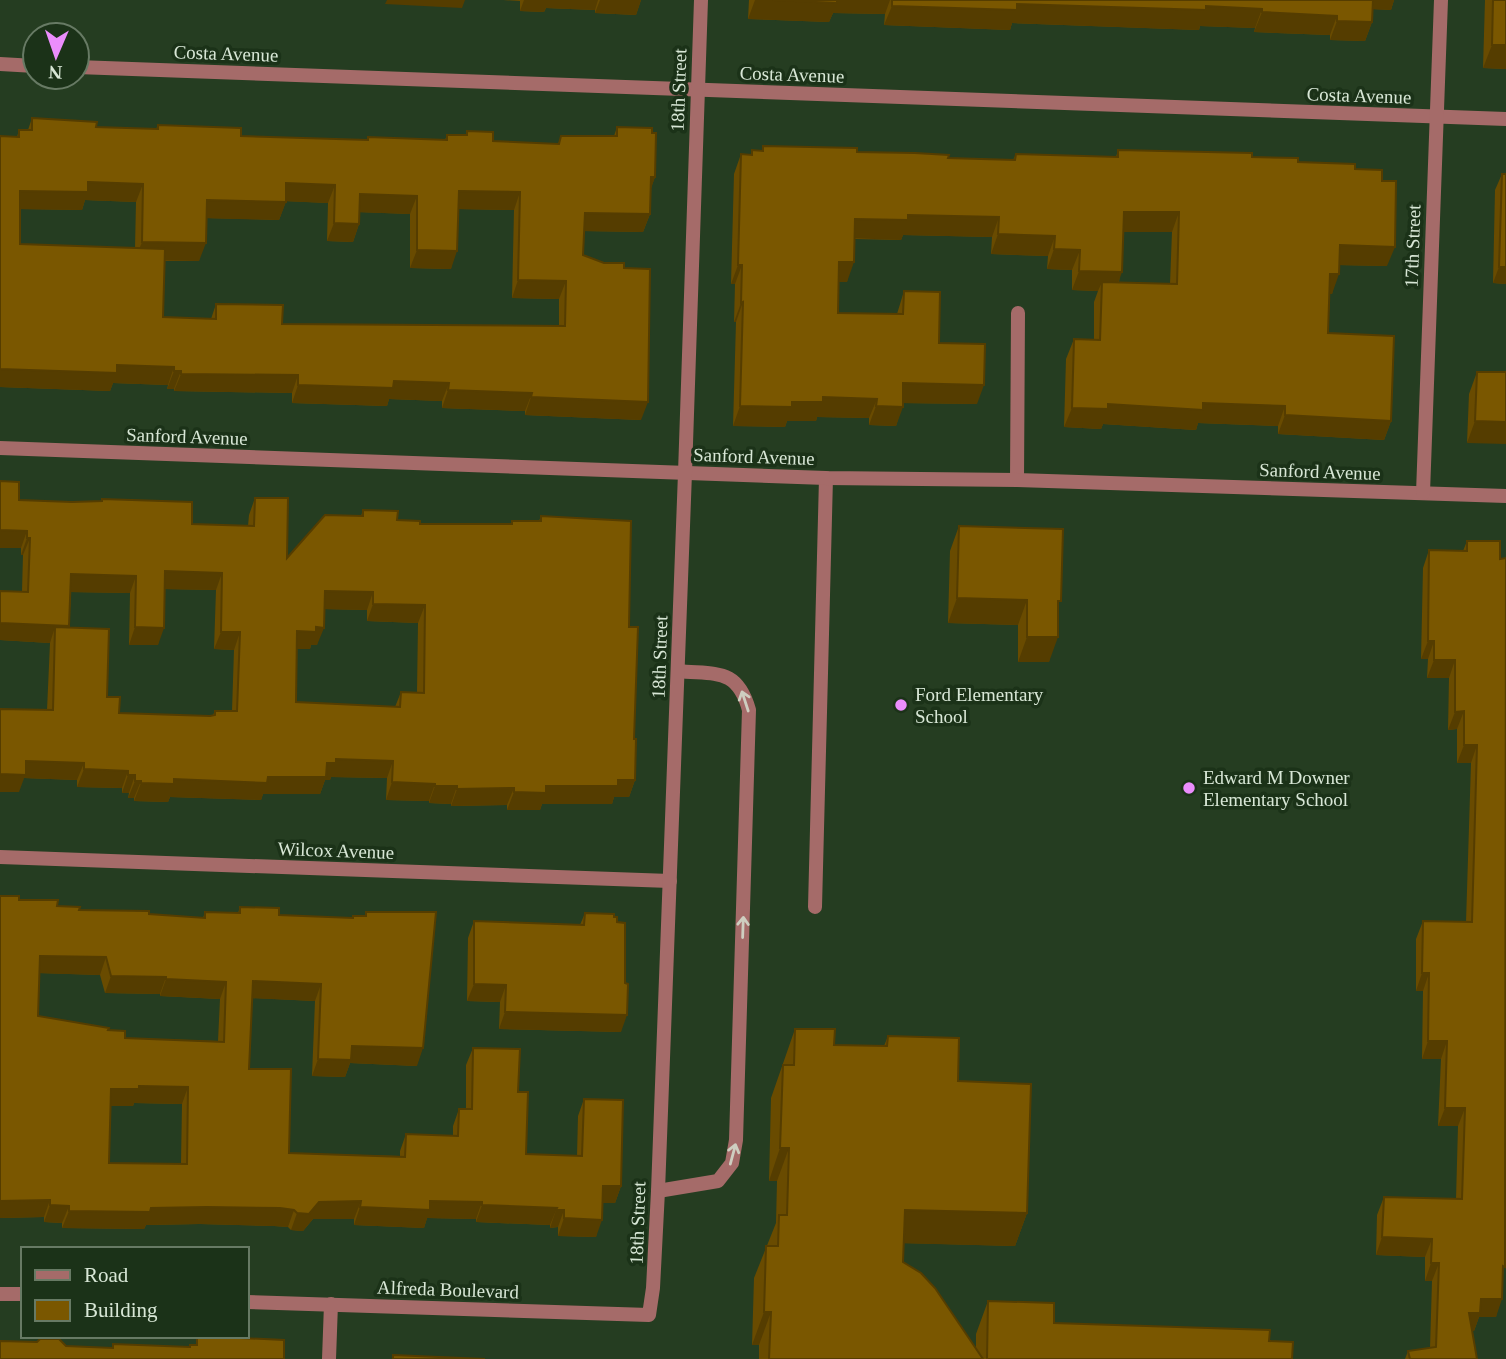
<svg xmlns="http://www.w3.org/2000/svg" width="1506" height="1359" font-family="'Times New Roman',serif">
<rect width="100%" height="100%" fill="#253d21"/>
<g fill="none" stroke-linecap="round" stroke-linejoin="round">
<!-- lane -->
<g stroke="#a56b69" stroke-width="14">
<path d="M1017,480L1018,313"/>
<path d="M815,907L826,478"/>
<path d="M658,1191L718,1181L732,1163L736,1140L749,710C737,667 715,675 678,671"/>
<path d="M329,1359L331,1304"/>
</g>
<!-- street -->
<g stroke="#a56b69" stroke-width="14">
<path d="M0,64L35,66"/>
<path d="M77,67L1506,119"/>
<path d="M0,448L826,478L1017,480L1506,496"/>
<path d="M1423,493L1441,0"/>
<path d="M0,857L670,881"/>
<path d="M0,1294H23"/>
<path d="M247,1302L649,1315L653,1288L658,1191L685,473L701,0"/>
</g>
</g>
<!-- wall -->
<g fill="#694b00" fill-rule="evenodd">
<path d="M503,0H641L636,15L595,13V10L546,8L544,12L520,11V1Z"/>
<path d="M749,0H1394L1391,10L1373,9L1372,22L1365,41L1330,40V35L1254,32L1255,28L1200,26L1199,30L1012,23L1010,30L884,25L885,14L833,13L829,22L748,19Z"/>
<path d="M1485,0H1506V69L1483,68Z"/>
<path d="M32,118L96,127L156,129L158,125L241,136L367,140L368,137L445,140L447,135H466L467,131L493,141L558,144L561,136H614L617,127L655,177L650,190V214L643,232L584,231L583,255L604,263L624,268L641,420L525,415V411L442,408V401L389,399L387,406L292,403V393L174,391V389H167L168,385L113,383L110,391L0,387L17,137L19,130H28ZM85,200L136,202L135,248L20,244V209L82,210ZM286,201L328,203L327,241L353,242L359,224V212L410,214V268L451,269L459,209L514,210L512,298L559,299V326L282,324L216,304L211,319L163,317L164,261H199L206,218L279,220Z"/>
<path d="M763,146L948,158L1013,160L1016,154L1116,157L1118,150L1252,157L1355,169L1382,181L1387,266L1339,265L1332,294H1330L1328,333L1391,421L1384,440L1278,434V426L1198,423L1196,430L1103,424L1101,429L1064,427L1066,359L1074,339L1094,340V302L1098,291L1072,290V270L1047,269L1048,256L991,254L992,237L903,235L901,240L855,239L847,282H839L838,313L897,314L904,291L977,404L903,403L896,426L869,425V418L817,417L816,421H787L785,427L733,426L736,322H734L735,284H731L734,174L741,154L751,155L752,150L762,151ZM1124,232H1172L1170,284L1119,283Z"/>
<path d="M1502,174L1506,284L1493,283L1495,190Z"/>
<path d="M1477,372H1506L1467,443L1469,394Z"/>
<path d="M0,481L19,500L72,502L101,501L102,499L192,524L248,526L249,515L255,498L287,558L361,516L363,510L397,520L420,524H511L512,521H539L541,516L629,627L635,780L629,797H614L612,804H542L540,810H507V805L451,806V804L429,803V801L386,800L387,778L331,777L330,780H325L320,794H263L261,800L170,797L168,802L134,801V798H128L129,793H122V788L77,787V780L24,778L19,792L47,710L50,643L0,640V591H22L23,555H21V548H0ZM165,589L216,590L214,649L234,650L232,711H215L213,715L210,716L119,713L107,697L69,627L71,592L130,593L129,645H158ZM324,609L367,610V621L418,623L417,692H401L395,707L296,702L297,649H310L311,645H317Z"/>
<path d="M959,526L1058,610L1049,662H1018V625L948,623L950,551Z"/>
<path d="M1467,541L1503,1273L1496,1317H1479L1474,1331H1472L1477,1359H1405L1408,1351L1430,1348L1432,1281H1425V1257L1376,1255L1377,1215L1384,1197L1456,1199L1458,1126H1438L1441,1059H1422L1423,991H1416V939L1423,921L1466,922L1471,763H1457V729L1448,730L1449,678H1427L1428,659H1421L1423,568L1429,550L1463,551Z"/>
<path d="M0,896L79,910L203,918L205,912L238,913L240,907L279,915L352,918L353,916H365L366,912L417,1066L350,1063L345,1077L312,1076L315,1001L252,998L249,1069L289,1153L400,1156V1151L406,1134L453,1136V1126L459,1109H466V1065L473,1048L518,1092L526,1154L577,1156L578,1116L584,1099L621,1186L615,1203H603L596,1237L558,1236V1227L550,1228V1225L476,1222V1219L427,1218L424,1228L354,1225V1219H313L303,1231L291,1230L288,1227L274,1226L200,1224L146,1225L144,1229L62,1228V1223L44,1222V1217L0,1218ZM40,973L100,975L105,993L160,994V996L220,999L218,1041L125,1038L108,1030L38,1016ZM134,1103L182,1104L181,1163H109L111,1106H133Z"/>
<path d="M585,913L614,917L617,922L625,983L621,1032L499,1029L500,1002L467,1001L468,938L474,921L580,925Z"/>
<path d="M795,1029L834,1045L884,1046L888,1036L958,1081L1027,1213L1015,1246L903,1243V1262L976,1350V1334L988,1301L1054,1323L1269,1341L1292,1359H759V1345H752L754,1278L776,1223L777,1181H769L771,1098Z"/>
</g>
<!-- shaded-wall -->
<g fill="#553d00">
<path d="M387,0H465L462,8L385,4Z"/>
<path d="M524,0H598L595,10L546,8L544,12L520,11Z"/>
<path d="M600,0H641L636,15L595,13Z"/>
<path d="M755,0H890L885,14L833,13L829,22L748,19Z"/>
<path d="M1370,0H1394L1391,10L1367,9Z"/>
<path d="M1017,4L1206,6L1262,9L1255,28L1200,26L1199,30L1012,23L1010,30L884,25L892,6Z"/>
<path d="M1262,12L1337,16L1330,35L1254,32Z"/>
<path d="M1337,21L1372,22L1365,41L1330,40Z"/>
<path d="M1492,45H1506V69L1483,68Z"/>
<path d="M651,177H655L649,195Z"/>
<path d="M88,182L143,184L136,202L85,200L82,210L13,209L20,191Z"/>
<path d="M286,183L335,185L328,203L280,201Z"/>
<path d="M459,191L520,192L514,210L453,209Z"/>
<path d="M360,194L417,196L410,214L353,212Z"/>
<path d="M207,200L286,202L279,220L200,218Z"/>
<path d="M1124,212H1179L1172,232H1117Z"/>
<path d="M585,213L650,214L643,232L578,231Z"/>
<path d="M908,215L999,217L992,237L903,235L901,240L848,238L855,219Z"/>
<path d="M334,223L359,224L353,242L327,241Z"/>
<path d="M998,234L1055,236L1048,256L991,254Z"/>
<path d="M142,242L206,243L199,261L135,260Z"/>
<path d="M1340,245L1395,247L1387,266L1333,265Z"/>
<path d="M1054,249L1080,250L1072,270L1047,269Z"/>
<path d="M417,250L457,251L451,269L410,268Z"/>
<path d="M839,262H854L847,282H832Z"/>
<path d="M738,265H742L735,284H731Z"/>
<path d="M1499,267H1506V284L1493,283Z"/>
<path d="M1079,271L1122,272L1115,292L1102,282L1098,291L1072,290Z"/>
<path d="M1330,274H1339L1332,294H1323Z"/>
<path d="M518,280L566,281L559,299L512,298Z"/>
<path d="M743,302L736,322H734L741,303Z"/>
<path d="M117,365L174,367L168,385L113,383L110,391L0,387V369Z"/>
<path d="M174,371H181L174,389H167Z"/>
<path d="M181,374L298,375L292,393L174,391Z"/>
<path d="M394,381L449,383L442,401L389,399L387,406L292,403L298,385Z"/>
<path d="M903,383L984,385L977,404L896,403Z"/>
<path d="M448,390L532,393L525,411L442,408Z"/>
<path d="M531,397L648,402L641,420L525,415Z"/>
<path d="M823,397L877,399L869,418L817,417L816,421H787L785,427L733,426L740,406L792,402Z"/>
<path d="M1203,403L1285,406L1278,426L1198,423L1196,430L1103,424L1101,429L1064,427L1072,408L1108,404Z"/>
<path d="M876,406L903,407L896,426L869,425Z"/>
<path d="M1285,415L1391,421L1384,440L1278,434Z"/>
<path d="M1475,421L1506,422V444L1467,443Z"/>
<path d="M0,530L27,531L21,548H0Z"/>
<path d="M27,538H30L23,555H21Z"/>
<path d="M165,571L222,573L216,590L159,589Z"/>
<path d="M71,574L136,576L130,593L65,592Z"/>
<path d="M325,591L373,592L367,610L318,609Z"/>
<path d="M957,598L1027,600L1018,625L948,623Z"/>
<path d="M373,604L425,605L418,623L367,621Z"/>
<path d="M0,623L69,626L63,643L55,627L50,643L0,640Z"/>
<path d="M135,627L164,628L158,645H129Z"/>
<path d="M316,627L324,628L317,645H311L310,649H291L297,631Z"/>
<path d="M221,632H240L234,650L214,649Z"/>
<path d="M1027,637H1058L1049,662H1018Z"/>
<path d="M1428,641H1434L1428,659H1421Z"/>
<path d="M1434,660H1455L1449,678H1427Z"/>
<path d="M1464,711L1457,729L1448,730L1455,712Z"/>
<path d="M1464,745H1477L1471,763H1457Z"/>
<path d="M336,759L393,761L387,778L331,777L330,780H325L320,794H263L261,800L170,797L168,802L134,801L141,783L174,779L268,777Z"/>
<path d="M26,761L84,763L77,780L24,778L19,792H0V774Z"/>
<path d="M84,769L128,771L122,788L77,787Z"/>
<path d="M128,775H135L129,793H122Z"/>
<path d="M618,780H635L629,797H614L612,804H542L540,810H507L514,792L546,786Z"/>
<path d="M135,781H141L134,798H128Z"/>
<path d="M392,782L435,784L429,801L386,800Z"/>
<path d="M435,786H457L451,804L429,803Z"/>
<path d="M514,788L507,805L451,806L457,789Z"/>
<path d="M40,956L106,957L100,975L34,973Z"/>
<path d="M1422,973H1429L1423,991H1416Z"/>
<path d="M111,976L166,977L160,994L105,993Z"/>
<path d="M166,979L226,982L220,999L160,996Z"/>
<path d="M253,981L321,984L315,1001L246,998Z"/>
<path d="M474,984L506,985L500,1002L467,1001Z"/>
<path d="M505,1012L627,1015L621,1032L499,1029Z"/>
<path d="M1428,1041H1447L1441,1059H1422Z"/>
<path d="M352,1046L423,1048L417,1066L350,1063L345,1077L312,1076L318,1059Z"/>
<path d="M139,1086L188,1087L182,1104L134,1103L133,1106H105L111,1089Z"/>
<path d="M1445,1108H1465L1458,1126H1438Z"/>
<path d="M780,1148H789L777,1181H769Z"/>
<path d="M603,1186H621L615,1203H597Z"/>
<path d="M50,1200L44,1217L0,1218V1201Z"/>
<path d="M361,1201L354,1219H313L303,1231L291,1230L297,1213L319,1202Z"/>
<path d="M430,1201L482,1202L476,1219L427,1218L424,1228L354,1225L360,1207Z"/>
<path d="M50,1205L69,1206L62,1223L44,1222Z"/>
<path d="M482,1205L557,1208L550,1225L476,1222Z"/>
<path d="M207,1207L280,1208L294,1210L288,1227L274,1226L200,1224L146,1225L144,1229L62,1228L69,1211Z"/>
<path d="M556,1210H564L558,1227L550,1228Z"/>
<path d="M905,1210L1027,1213L1015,1246L893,1243Z"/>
<path d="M564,1218L602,1220L596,1237L558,1236Z"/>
<path d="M1382,1237L1432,1239L1425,1257L1376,1255Z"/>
<path d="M1431,1263H1439L1432,1281H1425Z"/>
<path d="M1481,1299H1502L1496,1317H1479L1474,1331H1463L1469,1313Z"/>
<path d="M764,1312H771L759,1345H752Z"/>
</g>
<!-- building -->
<g fill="#7a5700" stroke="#553d00" stroke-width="2" fill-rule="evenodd">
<path d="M773,0H837V3Z"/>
<path d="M892,0H1373L1372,22L1337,21V16L1262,12V9L1206,6V10L1017,4V10L892,6Z"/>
<path d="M1493,0H1506V45H1492Z"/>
<path d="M32,118L97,122L96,127L158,129V125L241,128V136L368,140V137L447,140V135H467V131L493,132V141L559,144L561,136H617V127L652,128V133H656L655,177H651L650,214L585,213L583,255L604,263H624V268L650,269L648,402L531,397L532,393L448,390L449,383L394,381L393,388L298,385V375L181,374V371H174V367L117,365V373L0,369V136L19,137V130H32ZM88,182L143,184L142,242L206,243L207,200L286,202V183L335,185L334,223L359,224L360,194L417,196V250L457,251L459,191L520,192L518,280L566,281L565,326L282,324L283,305L216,304V319L163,317L165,249L20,244V191L88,192Z"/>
<path d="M763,146L857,148V152L915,153L949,155L948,158L1015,160L1016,154L1118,157V150L1252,153V157L1298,158V162L1355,164V169L1382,170V181H1396L1395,247L1340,245L1339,274H1330L1328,333L1394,336L1391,421L1285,415V406L1203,403V410L1108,404V409L1072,408L1074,339L1100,340L1102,282L1177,284L1179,212H1124L1122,272L1079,271L1080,250L1054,249L1055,236L998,234L999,217L908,215V220L855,219L854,262H839L838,313L903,314L904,291L940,292L939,343L985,344L984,385L903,383V407L876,406L877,399L823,397V402H792V407L740,406L743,302L741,303L742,265H738L741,154L752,155V150L763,151Z"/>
<path d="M1502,174H1506V267H1499Z"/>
<path d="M1477,372H1506V422L1475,421Z"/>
<path d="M0,481L19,482V500L72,502L102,501V499L192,502V524L254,526L255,498H288L287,558L325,515L363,516V510L398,511L397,520L420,521V524H512V521H541V516L631,521L629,627H638L634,739H636L635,780H618V786H546V793L514,792V788L457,789V786H435V784L392,782L393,761L336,759V763H327L326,777H268L267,783L174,779V784L141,783V781H135V775H128V771L84,769V763L26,761V775L0,774V709L53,710L55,627L109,629L107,697H120L119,713L210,716L215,715V711H237L240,632H221L222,573L165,571L164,628L135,627L136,576L71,574L69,626L0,623V591L28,592L30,538H27V531L0,530ZM325,591L373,592V604L425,605L424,693L401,692L400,707L296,702L297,631L316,632V627L324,628Z"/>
<path d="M959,526L1063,529L1061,601H1058V637H1027V600L957,598Z"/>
<path d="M1467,541H1500V559L1506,558L1505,1267L1503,1266L1502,1299H1481L1480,1313H1469L1477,1359H1410L1408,1351L1436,1347L1439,1263H1431L1432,1239L1382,1237L1384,1197L1462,1199L1465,1108H1445L1447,1041H1428L1429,973H1422L1423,921L1472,922L1477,745H1464V711L1455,712V660H1434V641H1428L1429,550L1467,551Z"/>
<path d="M0,896H19V900H58L57,906L80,907L79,910L149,911V914L205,918V912L240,913V907L279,908V915L353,918V916H366V912H436L423,1048L352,1046L351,1060L318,1059L321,984L253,981L249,1069H291L289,1153L405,1157L406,1134L458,1136L459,1109H472L473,1048L520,1049L518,1092H528L526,1154L582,1156L584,1099L623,1100L621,1186H603L602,1220L564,1218V1210H556L557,1208L482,1205V1202L430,1201V1210L360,1207L361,1201L319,1202L309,1214L297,1213L294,1210L280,1208L207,1207L151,1208L150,1212L69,1211V1206L50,1205V1200L0,1201ZM40,956L106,957L111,976L166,977V979L226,982L224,1042L125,1038V1031L108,1030L109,1028L38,1016ZM139,1086L188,1087L187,1164L109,1163L111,1089H139Z"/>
<path d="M585,913L614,914V917H617V922L625,923V983L628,984L627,1015L505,1012L506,985L474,984V921L584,925Z"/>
<path d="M795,1029H835L834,1045L887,1046L888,1036L959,1038L958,1081L1031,1084L1027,1213L905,1210L903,1262L921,1273L935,1288L983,1359H769L771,1312H764L766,1246H778L779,1215H787L789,1148H780L783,1065H794Z"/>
<path d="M988,1301L1054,1303V1323L1270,1330L1269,1341L1293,1342L1292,1359H987Z"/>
<path d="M197,1336L284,1340V1359H0V1341L37,1342L40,1339H59L66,1346L113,1348V1344L190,1347V1345H197Z"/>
<path d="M393,1355L485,1359H393Z"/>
</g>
<!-- one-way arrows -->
<defs><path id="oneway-shaft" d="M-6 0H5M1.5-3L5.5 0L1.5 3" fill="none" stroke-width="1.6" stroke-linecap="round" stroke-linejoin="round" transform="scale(1.75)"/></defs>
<g stroke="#cecec0">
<use href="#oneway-shaft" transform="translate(745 701) rotate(-108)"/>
<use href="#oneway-shaft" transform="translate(743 927) rotate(-88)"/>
<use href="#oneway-shaft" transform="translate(733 1154) rotate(-75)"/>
</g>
<!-- markers -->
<g fill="#eb8dfc" stroke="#1b3218" stroke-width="2.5">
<circle cx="901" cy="705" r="7"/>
<circle cx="1189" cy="788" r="7"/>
</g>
<g text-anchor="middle" stroke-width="7" stroke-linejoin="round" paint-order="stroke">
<!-- street labels -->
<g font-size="19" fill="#d8e7d6" stroke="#1b3218">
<text transform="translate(226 53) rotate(2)" y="7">Costa Avenue</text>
<text transform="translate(792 74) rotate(2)" y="7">Costa Avenue</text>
<text transform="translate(678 90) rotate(-88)" y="7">18th Street</text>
<text transform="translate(1359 95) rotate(2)" y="7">Costa Avenue</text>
<text transform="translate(1412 246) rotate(-88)" y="7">17th Street</text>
<text transform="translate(187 436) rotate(2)" y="7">Sanford Avenue</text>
<text transform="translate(754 456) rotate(2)" y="7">Sanford Avenue</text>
<text transform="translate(1320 471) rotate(2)" y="7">Sanford Avenue</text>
<text transform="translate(659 657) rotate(-88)" y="7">18th Street</text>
<text transform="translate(336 850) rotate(2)" y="7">Wilcox Avenue</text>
<text transform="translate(637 1223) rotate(-88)" y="7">18th Street</text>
<text transform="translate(448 1289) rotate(2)" y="7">Alfreda Boulevard</text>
</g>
<!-- poi labels -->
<g font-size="19" fill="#d8e7d6" stroke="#1b3218" text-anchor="start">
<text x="915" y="701">Ford Elementary<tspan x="915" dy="22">School</tspan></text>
<text x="1203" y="784">Edward M Downer<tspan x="1203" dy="22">Elementary School</tspan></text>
</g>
</g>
<!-- legend -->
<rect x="21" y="1247" width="228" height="91" fill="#1b3218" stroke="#677a64" stroke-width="2"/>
<rect x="35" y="1270" width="35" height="10" fill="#a56b69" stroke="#677a64" stroke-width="2"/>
<text x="84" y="1282" font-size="21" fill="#d8e7d6">Road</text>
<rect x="35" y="1300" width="35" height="21" fill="#7a5700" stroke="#677a64" stroke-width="2"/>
<text x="84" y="1317" font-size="21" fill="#d8e7d6">Building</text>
<!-- north arrow -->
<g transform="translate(56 56) rotate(182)"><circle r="33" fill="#1b3218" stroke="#677a64" stroke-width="2"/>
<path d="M0-5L12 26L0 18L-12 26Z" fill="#eb8dfc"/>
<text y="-10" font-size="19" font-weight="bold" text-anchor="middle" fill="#d8e7d6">N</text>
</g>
</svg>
